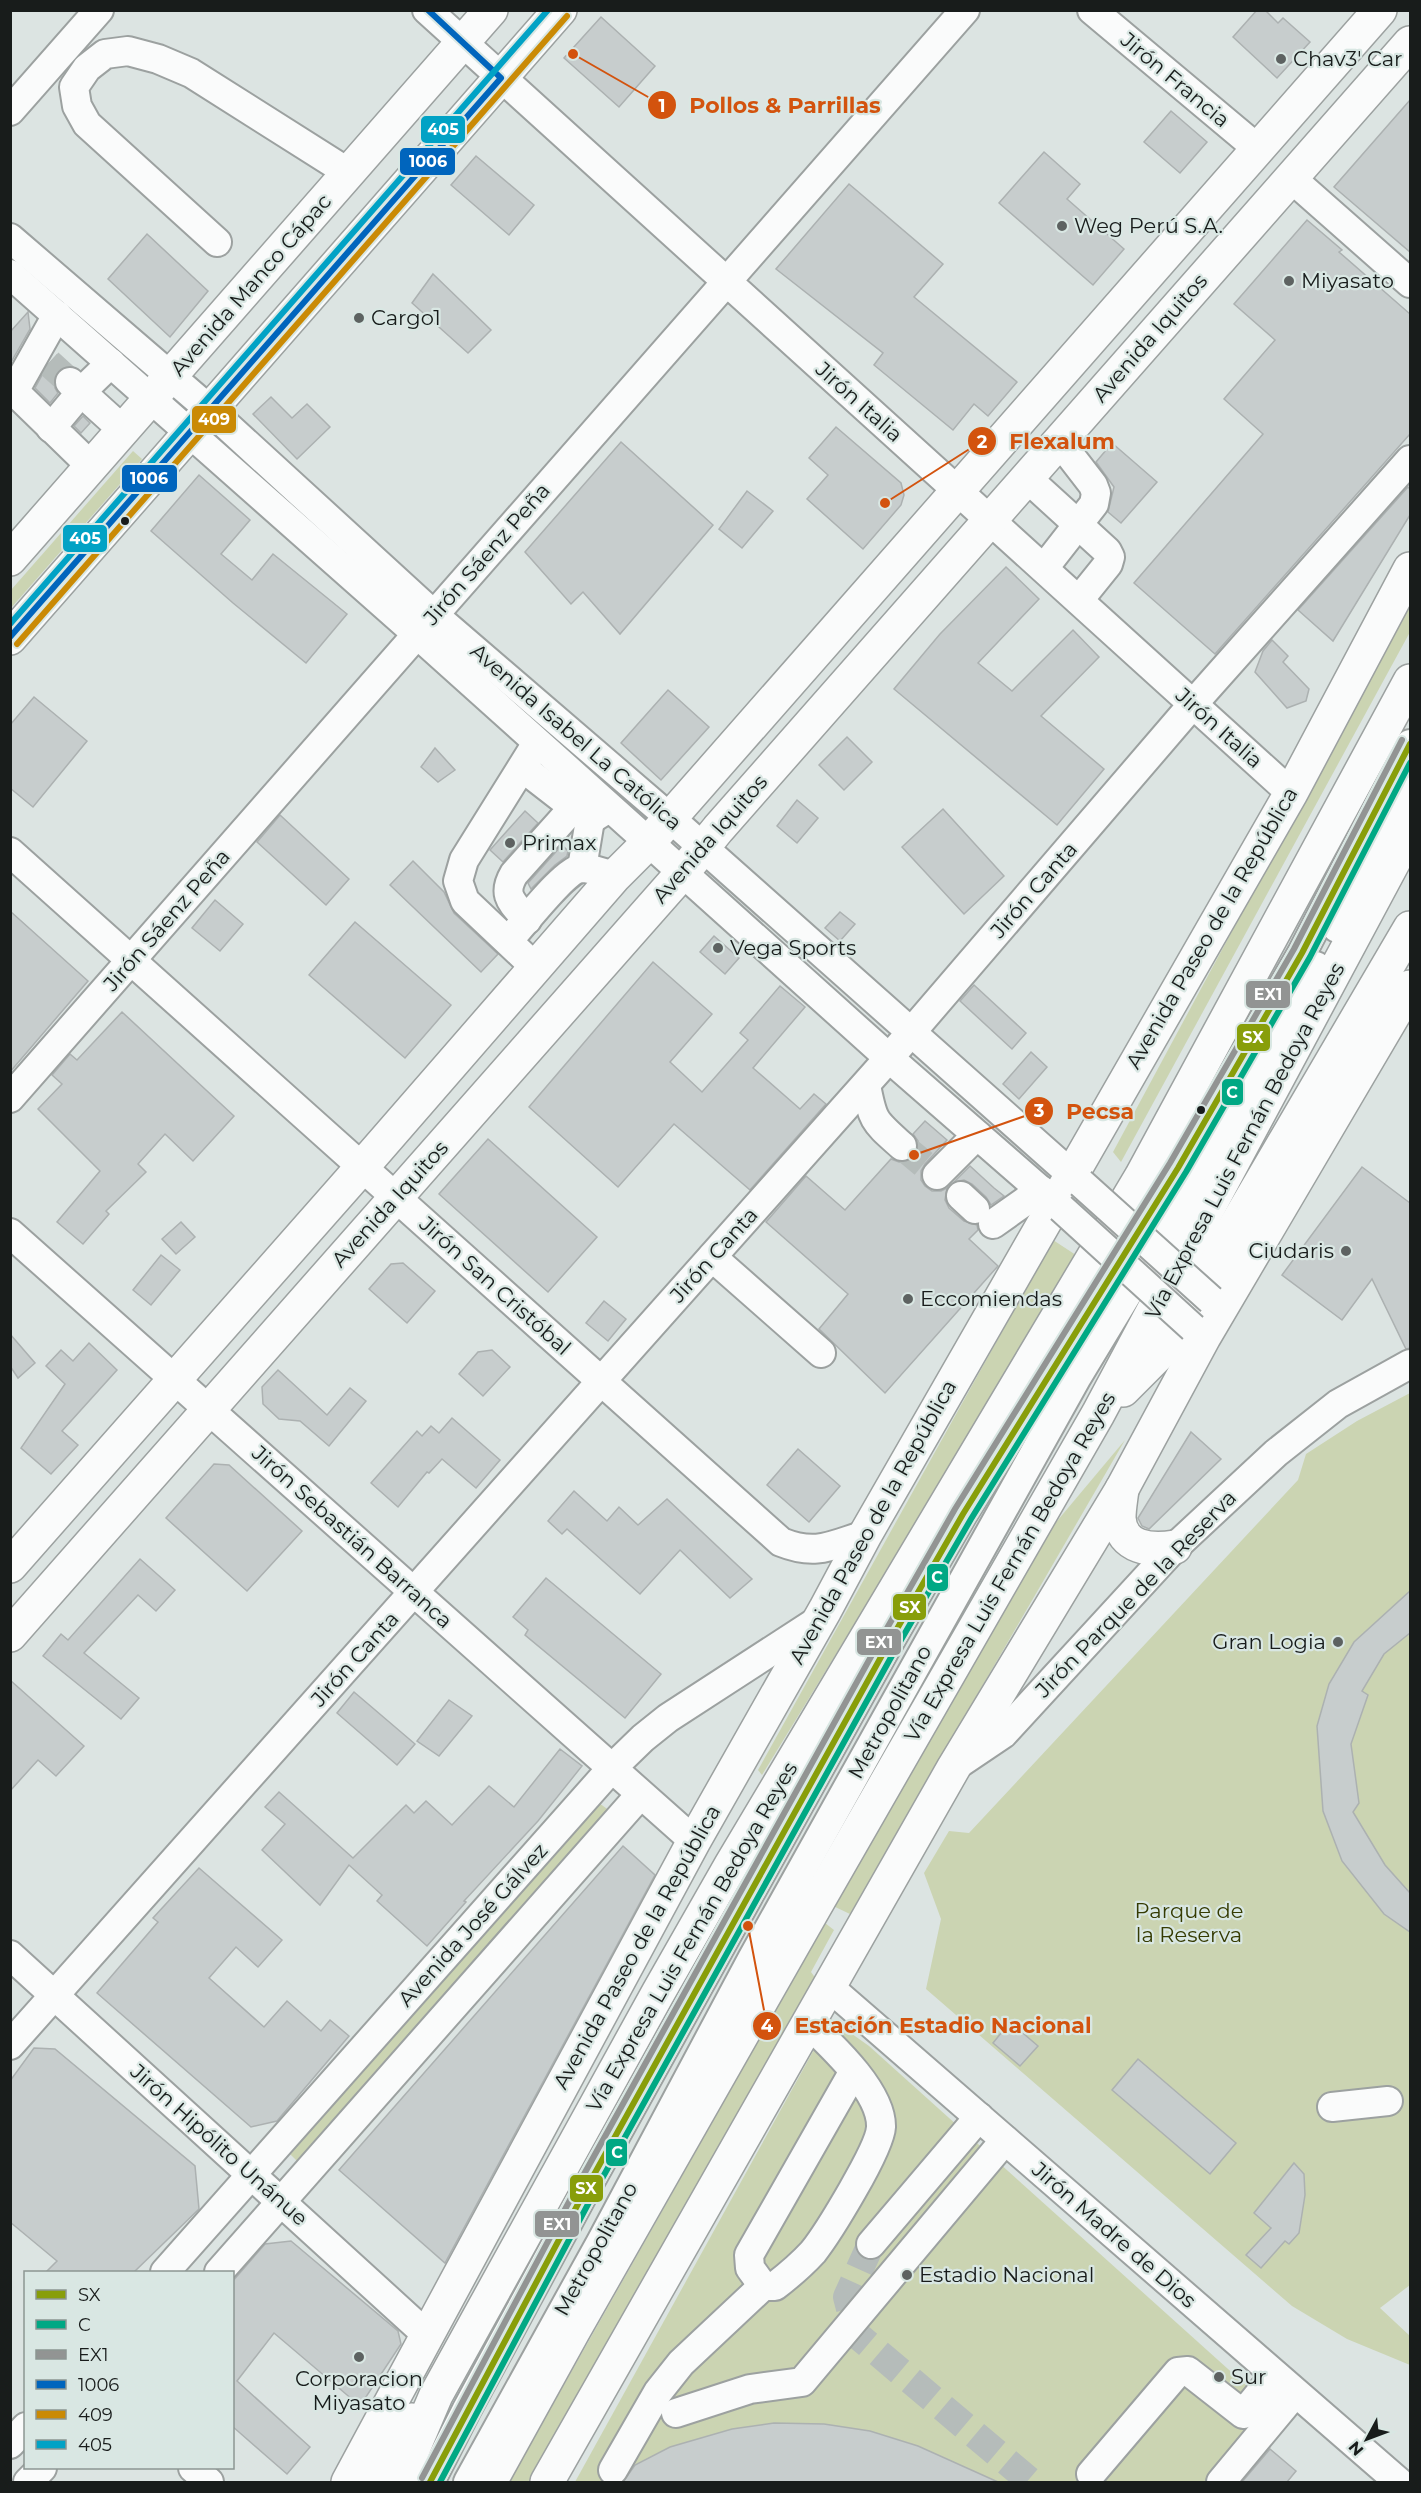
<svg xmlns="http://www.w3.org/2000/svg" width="1421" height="2493" font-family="Montserrat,sans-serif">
<rect width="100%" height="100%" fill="#dce4e2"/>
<!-- green -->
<g fill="#cbd4b2">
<path d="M133,451L142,459L11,608V590Z"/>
<path d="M1410,601V632L1121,1162L1113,1152Z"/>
<path d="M1053,1240L1079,1257L762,1775L758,1770Z"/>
<path d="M1410,1393V2285L1380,2308L1410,2336V2365L1347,2339L1292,2306L926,1989L941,1919L924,1873L949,1831L969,1833L1298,1480L1306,1454L1357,1421Z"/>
<path d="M1125,1440L850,1914L831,1905L1032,1551Z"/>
<path d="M599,1803L610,1811L298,2162L288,2152Z"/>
<path d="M825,1923L834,1930L811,1972L819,1983L536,2482H509Z"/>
<path d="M831,2019L869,2046L1258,2396L1235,2482H575Z"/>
</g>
<!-- building -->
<g fill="#c7cdcd" stroke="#acb1b1" stroke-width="1.5">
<path d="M1257,10H1265L1278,23L1283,18L1310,42L1277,78L1233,37Z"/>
<path d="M601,17L655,66L619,107L564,58Z"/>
<path d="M1410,100V252L1334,187Z"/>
<path d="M1171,111L1207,142L1180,173L1144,142Z"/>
<path d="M1044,152L1080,184L1067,199L1124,249L1093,285L999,203Z"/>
<path d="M476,156L534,205L509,235L451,185Z"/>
<path d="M849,184L943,264L914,297L1017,382L988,416L974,404L953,430L874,365L883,353L776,269Z"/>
<path d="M1307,220L1342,250L1339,252L1410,314V434L1215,654L1134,583L1263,434L1224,399L1275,340L1234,304Z"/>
<path d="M147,234L208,291L170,337L108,279Z"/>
<path d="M433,274L491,330L468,353L412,303Z"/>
<path d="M28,312L30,329L10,364V332Z"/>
<path d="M57,355L70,366L57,371L54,379L55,388L58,393L50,403L35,388L47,366Z"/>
<path d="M271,397L292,418L307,404L330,427L297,459L253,414Z"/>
<path d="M83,416L90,423L81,433L74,426Z"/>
<path d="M836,427L901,483L904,495L901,505L863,549L807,499L828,475L809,458Z"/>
<path d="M621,442L713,525L620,634L583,592L571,604L525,552Z"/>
<path d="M1112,443L1157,482L1121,523L1108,512L1114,487L1096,462Z"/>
<path d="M199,475L250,520L221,554L252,580L273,554L347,614L306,663L233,603L151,531Z"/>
<path d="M1408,487L1410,489V515L1333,641L1298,610Z"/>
<path d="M747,491L773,511L742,548L719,529Z"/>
<path d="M1006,567L1039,599L978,663L1012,691L1073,630L1099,657L1041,716L1104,769L1057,825L894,689L940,634Z"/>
<path d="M1272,640L1288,656L1283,662L1309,689L1306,701L1287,708L1255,672L1263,651Z"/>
<path d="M668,690L709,727L661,780L621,743Z"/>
<path d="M34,697L87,741L33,807L10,788V725Z"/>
<path d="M847,737L872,762L844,790L819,765Z"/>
<path d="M435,748L455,770L438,782L421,767Z"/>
<path d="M797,800L818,818L797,843L777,826Z"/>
<path d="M943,809L1004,876L964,914L902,847Z"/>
<path d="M525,811L538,823L503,862L490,850Z"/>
<path d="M280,815L349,879L326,905L257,842Z"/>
<path d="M562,845L568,851L567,856L555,865L531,889L528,883Z"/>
<path d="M413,861L444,892L454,913L498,954L481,972L390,885Z"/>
<path d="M215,900L243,924L220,951L192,928Z"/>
<path d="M10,911L88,981L10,1072Z"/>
<path d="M840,912L855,924L840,941L825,928Z"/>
<path d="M355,922L451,1005L405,1058L309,975Z"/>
<path d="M714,936L739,958L725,974L700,952Z"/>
<path d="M653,962L712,1014L670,1062L702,1092L748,1040L740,1033L780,986L805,1007L753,1068L800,1109L814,1094L826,1104L750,1190L674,1124L618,1187L529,1107Z"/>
<path d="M974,985L1026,1033L1012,1049L960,1001Z"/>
<path d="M122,1012L234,1116L193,1161L165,1134L138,1164L146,1172L106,1211L109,1214L83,1244L57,1222L100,1171L38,1109L62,1084L52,1075L70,1054L77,1060Z"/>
<path d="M1031,1052L1047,1067L1019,1099L1003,1084Z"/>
<path d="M925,1121L947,1140L925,1164L921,1171V1180L925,1186L932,1191H941L947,1188L945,1200L949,1208L964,1221L977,1225L978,1230L969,1239L998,1266L885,1393L819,1329L848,1294L766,1222L806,1176L845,1210L891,1159L899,1162H907L915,1156L918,1150V1141L913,1134Z"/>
<path d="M488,1139L597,1237L548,1292L439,1194Z"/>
<path d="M970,1166L994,1188L1004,1196L991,1205L986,1197L972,1184L964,1180L954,1182Z"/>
<path d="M1362,1167L1410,1203V1348L1406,1349L1372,1279L1342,1320L1282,1275Z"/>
<path d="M181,1222L195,1237L176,1254L162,1239Z"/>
<path d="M161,1255L180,1270L151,1305L133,1290Z"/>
<path d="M403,1263L435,1291L407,1323L369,1289L391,1264Z"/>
<path d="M604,1301L626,1319L608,1341L586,1323Z"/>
<path d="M10,1334L35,1363L18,1378L10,1366Z"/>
<path d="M89,1343L117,1370L62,1431L78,1445L51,1474L21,1448L65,1384L46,1366L61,1350L73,1361Z"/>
<path d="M492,1350L510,1367L483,1396L459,1374L478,1352Z"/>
<path d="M278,1370L327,1415L350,1388L366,1401L329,1446L300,1421L279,1419L263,1404L262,1387Z"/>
<path d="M452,1418L500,1460L476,1488L442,1459L429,1473L427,1472L398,1507L371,1483L417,1431L422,1436L431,1426L439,1433Z"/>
<path d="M1191,1432L1221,1459L1149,1529L1142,1526L1138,1518Z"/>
<path d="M798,1449L840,1486L809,1522L767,1485Z"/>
<path d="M214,1464L229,1465L302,1531L247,1591L166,1518Z"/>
<path d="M574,1491L607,1521L619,1507L638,1525L667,1499L752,1579L730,1598L680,1550L640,1594L567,1529L562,1534L548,1521Z"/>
<path d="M140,1559L175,1590L156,1611L138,1595L84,1653L139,1698L121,1719L43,1656L61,1634L68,1640Z"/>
<path d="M546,1578L661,1674L625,1718L525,1635L528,1630L513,1617Z"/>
<path d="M1410,1591V1633L1384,1654L1362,1691L1368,1695L1351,1744L1359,1803L1353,1812L1385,1865L1410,1893V1932L1384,1914L1342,1861L1323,1811L1317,1726L1329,1684L1354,1642Z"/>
<path d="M10,1680L84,1746L56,1776L38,1760L10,1791Z"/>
<path d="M354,1692L415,1744L397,1765L337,1713Z"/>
<path d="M449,1700L472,1716L439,1756L417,1741Z"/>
<path d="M560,1749L582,1766L538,1821L464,1901L466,1902L427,1946L377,1901L382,1895L349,1865L320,1905L262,1850L285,1824L265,1807L279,1792L353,1858L406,1805L414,1813L426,1801L452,1825L489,1786L514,1807Z"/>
<path d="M623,1846L655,1875L445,2263L339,2170Z"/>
<path d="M199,1868L282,1940L258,1967L236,1947L209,1978L264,2027L287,2001L321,2031L330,2020L349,2036L277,2121L251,2127L97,1993L158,1922L153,1918Z"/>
<path d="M1010,2022L1038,2046L1020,2066L993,2043Z"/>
<path d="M34,2048L55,2049L195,2166L199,2209L134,2272H46L57,2261L10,2222V2081Z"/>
<path d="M1138,2059L1236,2143L1210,2174L1112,2090Z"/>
<path d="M1294,2163L1304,2174L1305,2195L1299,2233L1289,2244L1285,2241L1261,2268L1246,2255L1271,2228L1254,2213Z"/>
<path d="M291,2241L398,2331L401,2344L360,2406L274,2333L237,2381L310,2447L287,2474L232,2426V2282L265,2244Z"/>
<path d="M774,2423L824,2424L870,2431L918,2446L998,2482H623L635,2465L670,2447L732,2429Z"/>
<path d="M1270,2449L1296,2471L1287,2482H1242Z"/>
</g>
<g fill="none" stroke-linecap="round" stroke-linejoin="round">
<!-- minor-tunnel -->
<g stroke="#b5bcba" stroke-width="28" stroke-dasharray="28 14" stroke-linecap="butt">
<path d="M49,363L70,382"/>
<path d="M902,1146L925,1165"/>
<path d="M871,2244L847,2297L857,2335L1031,2482"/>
</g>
<!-- minor casing -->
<g stroke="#9ca1a0" stroke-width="32">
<g id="minor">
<path d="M427,10L1291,793"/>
<path d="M1092,10L1258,149"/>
<path d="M10,111L99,10"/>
<path d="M1291,178L1410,283"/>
<path d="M10,238L211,411L434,615L670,818L1081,1183"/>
<path d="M217,242L87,124L77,106L74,87L87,68L105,54L128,51L158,59L191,73L349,173"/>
<path d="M10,274L417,634L889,1058L1061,1208"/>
<path d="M57,315L16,388L17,394L92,467"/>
<path d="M70,382L123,430"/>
<path d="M51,428L81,392L111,363"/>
<path d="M1027,478L1107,551L1110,557L1108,564L1079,600"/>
<path d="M1044,568L1094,504L1096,493L1093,485L1059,441"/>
<path d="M523,768L590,820L609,808"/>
<path d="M10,852L781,1542C816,1556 830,1546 865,1535"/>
<path d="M582,868L590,820"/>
<path d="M527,920C513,903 501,896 514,874L573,808"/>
<path d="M1337,928L1410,791"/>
<path d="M514,934C526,921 566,869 582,868C592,868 605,874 615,876"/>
<path d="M536,968L465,901L458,881L464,860L537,743"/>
<path d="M866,1085C873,1122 874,1121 902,1146"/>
<path d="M10,1098L965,10"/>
<path d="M937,1175L977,1135"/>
<path d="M961,1196L975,1209"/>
<path d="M993,1224L1041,1190"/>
<path d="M10,1233L694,1841"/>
<path d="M712,1257L821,1353"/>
<path d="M954,1767L1003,1734L1175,1547L1276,1453L1338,1404L1410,1364"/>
<path d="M10,1955L427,2335"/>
<path d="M829,1987L1399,2482"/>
<path d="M808,2023C832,2046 882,2092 881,2127C880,2149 828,2233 813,2252C802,2264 788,2276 775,2286H763L750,2268L749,2255L854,2071"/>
<path d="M10,2045L889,1058L1193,704L1410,460"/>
<path d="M1332,2107L1388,2101"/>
<path d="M871,2244L979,2117"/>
<path d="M165,2272L611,1769L643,1738L668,1718L819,1620"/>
<path d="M219,2272L640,1795"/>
<path d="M676,2413L750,2389L802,2382L1005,2140"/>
<path d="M10,2444L26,2427"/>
<path d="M193,2468L209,2482"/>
<path d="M613,2470L658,2392L681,2363L763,2286"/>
<path d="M1091,2474L1178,2372L1188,2371L1243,2414L1275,2375"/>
<path d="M28,2482L42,2468"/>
<path d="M430,2482L466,2411L586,2189L886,1648L963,1514L1178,1168L1302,953L1410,744"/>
<path d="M468,2482L601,2242L752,1959L1077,1377L1233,1119L1316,966"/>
<path d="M1221,2482L1295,2393"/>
</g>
</g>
<!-- major casing -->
<g stroke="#9ca1a0" stroke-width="36">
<g id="major">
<path d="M10,559L491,10"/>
<path d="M10,638L560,10"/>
<path d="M1122,1489C1121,1498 1119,1508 1119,1518C1121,1549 1152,1551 1175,1547"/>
<path d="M10,1566L349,1182L615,876L649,842L1380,10"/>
<path d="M10,1635L683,872L718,829L1410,43"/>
<path d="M348,2482L694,1841L825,1610L865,1535L1291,793L1410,569"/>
<path d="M547,2482L954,1767L1122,1489L1204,1337L1410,987"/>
</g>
</g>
<!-- highway casing -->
<g stroke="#9ca1a0" stroke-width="36">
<g id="highway">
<path d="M1123,1390L1162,1351L1410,928"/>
<path d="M371,2482L394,2440L412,2420"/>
<path d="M399,2482L436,2395L658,1993L731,1865L1141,1177L1410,681"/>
<path d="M490,2482L574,2330L813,1910L1098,1414L1410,831"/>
</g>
</g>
<!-- minor -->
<use href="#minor" stroke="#fafbfb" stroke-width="28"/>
<!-- major -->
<use href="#major" stroke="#fafbfb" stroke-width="33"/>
<!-- highway -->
<use href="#highway" stroke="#fafbfb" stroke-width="33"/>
<!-- minor-bridge casing -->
<g stroke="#9ca1a0" stroke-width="32" stroke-linecap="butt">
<g id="minor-bridge">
<path d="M1081,1183L1211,1300"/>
<path d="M1061,1208L1193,1328"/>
</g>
</g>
<!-- minor-bridge -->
<use href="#minor-bridge" stroke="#fafbfb" stroke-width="28"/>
<!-- bus-1 casing -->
<g stroke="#d9e7e3" stroke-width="10">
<path id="bus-1" d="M430,2482L586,2189L886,1648L963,1514L1178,1168L1302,953L1410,744"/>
</g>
<!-- bus-2 casing -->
<g stroke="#d9e7e3" stroke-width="10">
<path id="bus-2" d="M440,2482L594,2193L894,1652L971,1519L1186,1172L1310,957L1410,763"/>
</g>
<!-- bus-3 casing -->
<g stroke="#d9e7e3" stroke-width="10">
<path id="bus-3" d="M422,2478L578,2185L878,1644L955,1509L1170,1163L1294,949L1402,740"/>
</g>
<!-- bus-4 casing -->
<g stroke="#d9e7e3" stroke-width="10">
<path id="bus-4" d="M10,637L501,78L428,10"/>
</g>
<!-- bus-5 casing -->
<g stroke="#d9e7e3" stroke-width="10">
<path id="bus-5" d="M17,644L567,16"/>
</g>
<!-- bus-6 casing -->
<g stroke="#d9e7e3" stroke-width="10">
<path id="bus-6" d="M10,624L548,10"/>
</g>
<!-- bus-1 -->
<use href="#bus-1" stroke="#889e0a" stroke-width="6"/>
<!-- bus-2 -->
<use href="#bus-2" stroke="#00a884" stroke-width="6"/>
<!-- bus-3 -->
<use href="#bus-3" stroke="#929493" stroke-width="6"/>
<!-- bus-4 -->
<use href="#bus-4" stroke="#0065bd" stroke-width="6"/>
<!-- bus-5 -->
<use href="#bus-5" stroke="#ca8a05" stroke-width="6"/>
<!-- bus-6 -->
<use href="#bus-6" stroke="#01a2c5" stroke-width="6"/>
</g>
<!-- markers -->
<g fill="#5d6261" stroke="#d9e7e3" stroke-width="2">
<circle cx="1281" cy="59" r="6"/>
<circle cx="1062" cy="226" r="6"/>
<circle cx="1289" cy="281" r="6"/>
<circle cx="359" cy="318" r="6"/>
<circle cx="510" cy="843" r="6"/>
<circle cx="718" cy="948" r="6"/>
<circle cx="1346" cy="1251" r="6"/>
<circle cx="908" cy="1299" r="6"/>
<circle cx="1338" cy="1642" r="6"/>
<circle cx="907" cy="2275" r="6"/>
<circle cx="359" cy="2357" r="6"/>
<circle cx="1219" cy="2377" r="6"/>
</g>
<g fill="#181c1b" stroke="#d9e7e3" stroke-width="2">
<circle cx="125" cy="521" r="5"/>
<circle cx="1201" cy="1110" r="5"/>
</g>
<g text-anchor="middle" stroke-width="4.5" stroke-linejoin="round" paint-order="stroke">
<!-- poi labels -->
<g font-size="21" fill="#181c1b" stroke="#d9e7e3" text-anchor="start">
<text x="1293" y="66">Chav3' Car</text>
<text x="1074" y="233">Weg Perú S.A.</text>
<text x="1301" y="288">Miyasato</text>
<text x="371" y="325">Cargo1</text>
<text x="522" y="850">Primax</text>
<text x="730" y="955">Vega Sports</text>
<text x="1334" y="1258" text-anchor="end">Ciudaris</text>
<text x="920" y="1306">Eccomiendas</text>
<text x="1326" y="1649" text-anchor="end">Gran Logia</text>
<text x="919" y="2282">Estadio Nacional</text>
<text x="1231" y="2384">Sur</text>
<text x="359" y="2386" text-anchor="middle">Corporacion<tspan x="359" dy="24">Miyasato</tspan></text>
</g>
<!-- street labels -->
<g font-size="21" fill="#181c1b" stroke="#d9e7e3">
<text transform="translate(1175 80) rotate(40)" y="7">Jirón Francia</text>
<text transform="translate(251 285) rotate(-49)" y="7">Avenida Manco Cápac</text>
<text transform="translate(1150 338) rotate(-49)" y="7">Avenida Iquitos</text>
<text transform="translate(859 402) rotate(42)" y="7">Jirón Italia</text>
<text transform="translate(487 554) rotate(-49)" y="7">Jirón Sáenz Peña</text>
<text transform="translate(1219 728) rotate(42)" y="7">Jirón Italia</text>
<text transform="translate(576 737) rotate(41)" y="7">Avenida Isabel La Católica</text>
<text transform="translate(710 839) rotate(-49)" y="7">Avenida Iquitos</text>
<text transform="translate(1034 890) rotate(-49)" y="7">Jirón Canta</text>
<text transform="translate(167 920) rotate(-49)" y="7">Jirón Sáenz Peña</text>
<text transform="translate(1212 928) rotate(-60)" y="7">Avenida Paseo de la República</text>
<text transform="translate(1245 1141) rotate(-62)" y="7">Vía Expresa Luis Fernán Bedoya Reyes</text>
<text transform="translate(390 1204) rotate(-48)" y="7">Avenida Iquitos</text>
<text transform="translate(714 1255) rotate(-48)" y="7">Jirón Canta</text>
<text transform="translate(495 1286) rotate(42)" y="7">Jirón San Cristóbal</text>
<text transform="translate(873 1522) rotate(-61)" y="7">Avenida Paseo de la República</text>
<text transform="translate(352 1537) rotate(42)" y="7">Jirón Sebastián Barranca</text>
<text transform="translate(1010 1567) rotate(-60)" y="7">Vía Expresa Luis Fernán Bedoya Reyes</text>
<text transform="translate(1136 1594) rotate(-46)" y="7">Jirón Parque de la Reserva</text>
<text transform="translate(355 1659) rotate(-48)" y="7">Jirón Canta</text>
<text transform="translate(890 1712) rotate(-61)" y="7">Metropolitano</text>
<text transform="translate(473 1925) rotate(-48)" y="7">Avenida José Gálvez</text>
<text transform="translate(692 1937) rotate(-60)" y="7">Vía Expresa Luis Fernán Bedoya Reyes</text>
<text transform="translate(637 1947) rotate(-61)" y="7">Avenida Paseo de la República</text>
<text transform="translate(219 2145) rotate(42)" y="7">Jirón Hipólito Unánue</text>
<text transform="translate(1114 2235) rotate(41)" y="7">Jirón Madre de Dios</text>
<text transform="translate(596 2249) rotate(-61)" y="7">Metropolitano</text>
</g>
<!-- park labels -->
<g font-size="21" fill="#353b02" stroke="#d9e7e3">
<text x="1189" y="1918">Parque de<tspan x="1189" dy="24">la Reserva</tspan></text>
</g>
</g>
<!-- callouts -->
<path fill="none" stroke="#d3530e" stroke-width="2" d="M573 54L662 105M885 503L982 441M914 1155L1039 1111M748 1926L767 2026"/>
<g fill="#d3530e" stroke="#d9e7e3" stroke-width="2">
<circle cx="573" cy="54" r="6"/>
<circle cx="885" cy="503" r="6"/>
<circle cx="914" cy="1155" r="6"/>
<circle cx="748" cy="1926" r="6"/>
<circle cx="662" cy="105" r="15"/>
<circle cx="982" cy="441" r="15"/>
<circle cx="1039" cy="1111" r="15"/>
<circle cx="767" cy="2026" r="15"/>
</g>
<g font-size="18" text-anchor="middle" font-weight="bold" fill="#fff">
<text x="662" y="112">1</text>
<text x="982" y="448">2</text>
<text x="1039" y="1117">3</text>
<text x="767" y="2032">4</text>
</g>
<g font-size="22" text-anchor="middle" font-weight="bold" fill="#d3530e" stroke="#d9e7e3" stroke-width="4.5" stroke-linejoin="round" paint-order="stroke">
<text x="785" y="113">Pollos &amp; Parrillas</text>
<text x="1062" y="449">Flexalum</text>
<text x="1100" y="1119">Pecsa</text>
<text x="943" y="2033">Estación Estadio Nacional</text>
</g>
<g stroke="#d9e7e3" stroke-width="2">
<rect x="420" y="115" width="46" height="29" rx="6" fill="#01a2c5"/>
<rect x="399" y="147" width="57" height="29" rx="6" fill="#0065bd"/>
<rect x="191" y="405" width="46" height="29" rx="6" fill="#ca8a05"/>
<rect x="121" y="464" width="57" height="29" rx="6" fill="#0065bd"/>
<rect x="62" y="524" width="46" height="29" rx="6" fill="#01a2c5"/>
<rect x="1245" y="980" width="46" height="29" rx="6" fill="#929493"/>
<rect x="1236" y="1023" width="35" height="29" rx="6" fill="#889e0a"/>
<rect x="1221" y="1078" width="23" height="28" rx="6" fill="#00a884"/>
<rect x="926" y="1563" width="23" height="29" rx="6" fill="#00a884"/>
<rect x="892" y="1593" width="35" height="28" rx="6" fill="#889e0a"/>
<rect x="856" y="1628" width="46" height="28" rx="6" fill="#929493"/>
<rect x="605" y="2138" width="23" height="29" rx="6" fill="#00a884"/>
<rect x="569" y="2174" width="35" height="29" rx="6" fill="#889e0a"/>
<rect x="534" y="2210" width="46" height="28" rx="6" fill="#929493"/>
</g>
<g font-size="16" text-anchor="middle" font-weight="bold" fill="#fff">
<text x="443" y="135">405</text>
<text x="428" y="167">1006</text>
<text x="214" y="425">409</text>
<text x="149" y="484">1006</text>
<text x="85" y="544">405</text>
<text x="1268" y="1000">EX1</text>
<text x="1253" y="1043">SX</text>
<text x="1232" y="1098">C</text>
<text x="937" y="1583">C</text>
<text x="910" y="1613">SX</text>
<text x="879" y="1648">EX1</text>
<text x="617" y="2158">C</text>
<text x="586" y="2194">SX</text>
<text x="557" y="2230">EX1</text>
</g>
<!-- border -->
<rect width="1421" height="2493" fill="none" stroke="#181c1b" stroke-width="24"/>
<!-- legend -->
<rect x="24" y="2271" width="210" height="198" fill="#d9e7e3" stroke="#8c9693" stroke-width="1.5"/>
<rect x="36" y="2290" width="30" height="9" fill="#889e0a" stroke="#8c9693" stroke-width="1.5"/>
<text x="78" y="2301" font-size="18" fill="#181c1b">SX</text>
<rect x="36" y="2320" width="30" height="9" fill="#00a884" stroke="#8c9693" stroke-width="1.5"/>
<text x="78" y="2331" font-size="18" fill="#181c1b">C</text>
<rect x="36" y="2350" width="30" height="9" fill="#929493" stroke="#8c9693" stroke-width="1.5"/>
<text x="78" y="2361" font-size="18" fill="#181c1b">EX1</text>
<rect x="36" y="2380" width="30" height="9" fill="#0065bd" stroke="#8c9693" stroke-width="1.5"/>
<text x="78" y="2391" font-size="18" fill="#181c1b">1006</text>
<rect x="36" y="2410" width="30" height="9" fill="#ca8a05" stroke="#8c9693" stroke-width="1.5"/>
<text x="78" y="2421" font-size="18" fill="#181c1b">409</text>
<rect x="36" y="2440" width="30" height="9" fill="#01a2c5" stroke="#8c9693" stroke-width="1.5"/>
<text x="78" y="2451" font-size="18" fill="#181c1b">405</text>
<!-- north arrow -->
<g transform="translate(1367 2439) rotate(229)" stroke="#d9e7e3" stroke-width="4.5" paint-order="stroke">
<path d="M0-4.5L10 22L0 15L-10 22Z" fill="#181c1b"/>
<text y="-9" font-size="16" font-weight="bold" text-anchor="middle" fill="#181c1b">N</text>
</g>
</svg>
